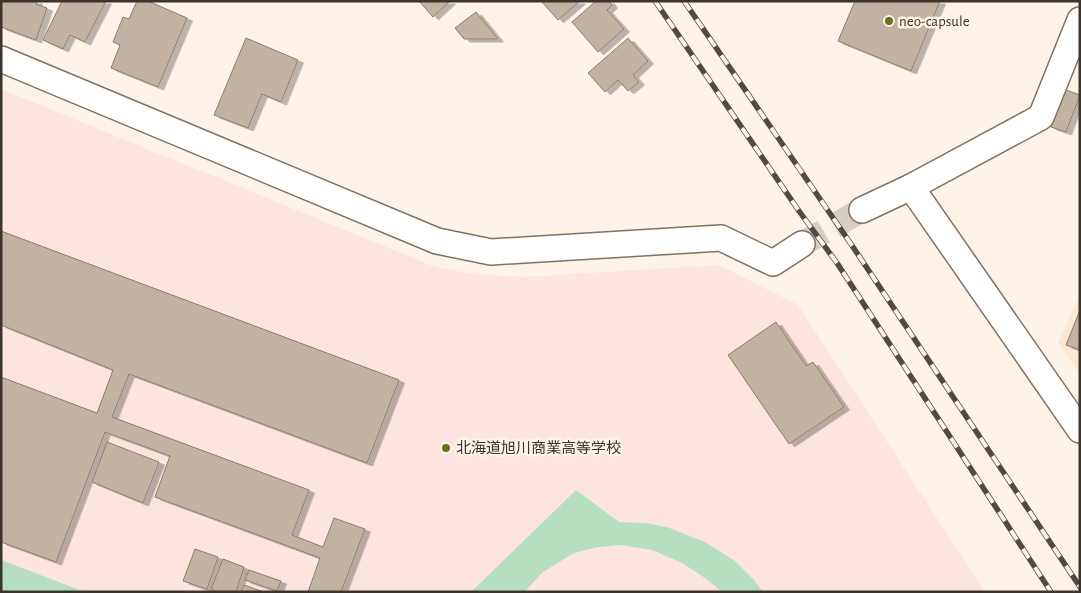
<svg xmlns="http://www.w3.org/2000/svg" width="1081" height="593" font-family="'Alegreya Sans','Noto Sans JP',sans-serif">
<defs>
<filter id="shadow"><feDropShadow dx="5.5" dy="3" stdDeviation="0" flood-color="#0004"/></filter>
</defs>
<rect width="100%" height="100%" fill="#fdf3e9"/>
<!-- built -->
<path fill="#fee8d1" d="M1080,294V374L1058,343Z"/>
<!-- education -->
<path fill="#fee4df" d="M1,89L435,267L474,274L524,277L719,265L798,305L985,592H1Z"/>
<!-- green -->
<g fill="#b5dfc0">
<path d="M576,490L619,522L645,523L667,527L705,542L735,561L754,580L763,592H722L705,578L682,563L652,550L621,545L598,547L574,553L543,572L524,592H471Z"/>
<path d="M1,560L85,592H1Z"/>
</g>
<!-- building -->
<g fill="#c1b2a1" stroke="#8c7d6e" filter="url(#shadow)">
<path d="M1,1H37L36,4L47,8L36,40L1,27Z"/>
<path d="M62,1H106L85,42L70,35L63,49L43,40Z"/>
<path d="M137,1H148L187,18L158,87L111,68L120,45L113,42L123,17L129,19Z"/>
<path d="M419,1H450L433,17Z"/>
<path d="M541,1H580L558,20Z"/>
<path d="M596,1H609L612,5L607,10L624,29L598,52L572,22Z"/>
<path d="M855,1H940L911,71L838,41Z"/>
<path d="M476,12L498,39H464L455,28Z"/>
<path d="M246,38L298,60L281,102L262,94L248,128L214,115Z"/>
<path d="M628,38L648,61L633,75L639,82L628,91L618,80L605,92L588,73Z"/>
<path d="M1066,90L1080,95L1066,132L1051,127Z"/>
<path d="M1,231L399,380L367,463L129,374L112,417L309,490L292,535L323,547L334,518L365,529L341,592H308L320,558L155,497L170,456L105,432L56,562L1,542V377L97,413L113,370L1,325Z"/>
<path d="M1080,310V350L1066,345Z"/>
<path d="M776,322L806,366L813,362L844,407L789,444L728,355Z"/>
<path d="M107,442L159,462L143,503L92,482Z"/>
<path d="M195,549L218,557L207,589L183,581Z"/>
<path d="M223,559L244,567L236,592H218L211,589Z"/>
<path d="M249,570L281,581L277,591L245,580Z"/>
<path d="M244,585L264,592H241Z"/>
</g>
<g fill="none" stroke-linecap="round" stroke-linejoin="round">
<!-- minor-tunnel -->
<path stroke="#d6cdc4" stroke-width="25" stroke-dasharray="25 12" stroke-linecap="butt" d="M802,244L862,210"/>
<!-- minor casing -->
<g stroke="#817364" stroke-width="28">
<g id="minor">
<path d="M1,59L437,241L491,252L721,238L773,263L802,244"/>
<path d="M911,187L1080,430"/>
<path d="M862,210L911,187L1041,117L1080,20"/>
</g>
</g>
<!-- minor -->
<use href="#minor" stroke="#fff" stroke-width="25"/>
<!-- rail casing -->
<g stroke="#504a43" stroke-width="5.5">
<g id="rail">
<path d="M655,1L799,211L837,263L1051,592"/>
<path d="M684,1L851,244L1080,587"/>
</g>
</g>
<!-- rail -->
<use href="#rail" stroke="#fdf3e9" stroke-width="4" stroke-dasharray="11" stroke-linecap="butt"/>
</g>
<!-- markers -->
<g fill="#69731d" stroke="#fdf3e9" stroke-width="2">
<circle cx="889" cy="21" r="5"/>
<circle cx="446" cy="448" r="5"/>
</g>
<g text-anchor="middle" stroke-width="5" stroke-linejoin="round" paint-order="stroke">
<!-- poi labels -->
<g font-size="15" fill="#3b352e" stroke="#fdf3e9" text-anchor="start">
<text x="899" y="26">neo‐capsule</text>
<text x="456" y="453">北海道旭川商業高等学校</text>
</g>
</g>
<!-- border -->
<rect width="1081" height="593" fill="none" stroke="#3b352e" stroke-width="5"/>
</svg>
